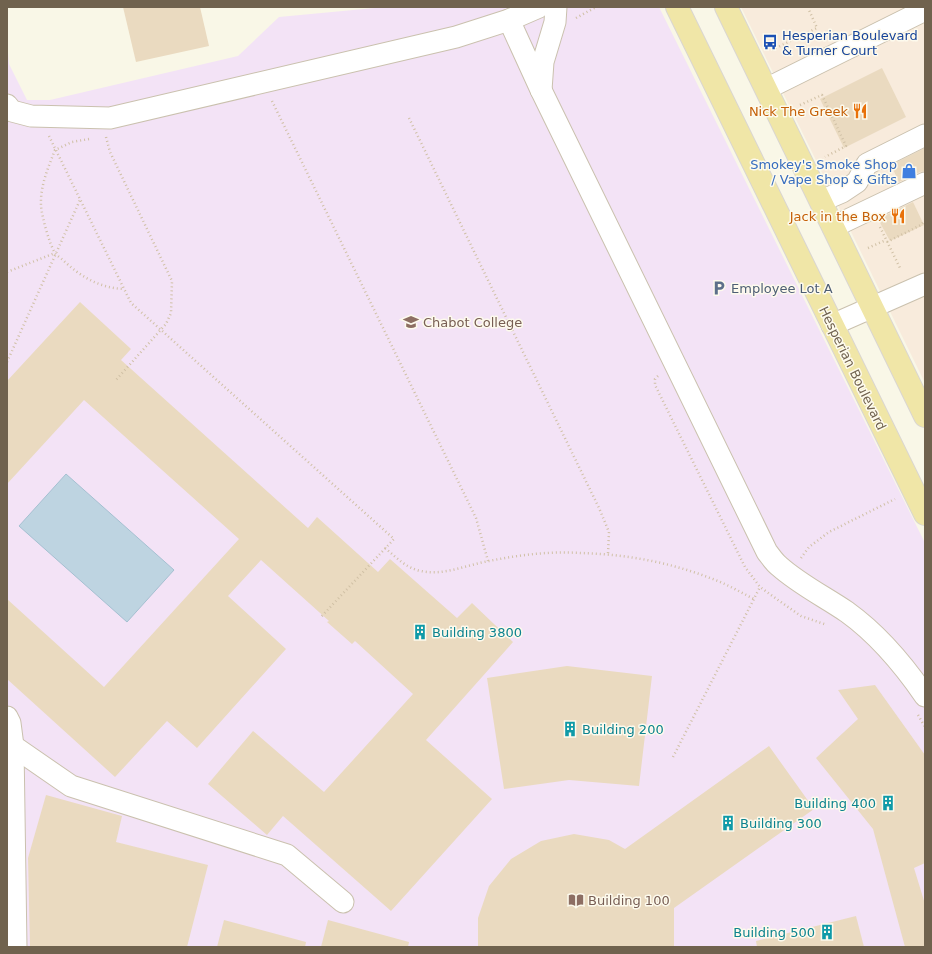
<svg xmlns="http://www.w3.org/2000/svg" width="932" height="954" font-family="'DejaVu Sans',sans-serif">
<rect width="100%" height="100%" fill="#f9f7e7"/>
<!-- commercial -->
<path fill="#f8ebdc" d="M741,7H925V383Z"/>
<!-- education -->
<path fill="#f3e3f6" d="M385,7H659L925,543V947H7V41L9,64L27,100H50L238,56L279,17Z"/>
<!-- water -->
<path fill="#bed4e1" stroke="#a5c0d1" d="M66,474L174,570L127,622L19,526Z"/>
<!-- building -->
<g fill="#eadac0">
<path d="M123,7H200L209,46L136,62Z"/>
<path d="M882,68L906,117L844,148L820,99Z"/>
<path d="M925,148V171L920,172L899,182L891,165Z"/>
<path d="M913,202L924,225L890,241L878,219Z"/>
<path d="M80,302L131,349L121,360L308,528L317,517L378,572L390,559L457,618L472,603L513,642L426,740L492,799L391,911L283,816L267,835L208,784L253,731L324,792L413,694L355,641L352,644L327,622L329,621L261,560L228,596L286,649L197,748L167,721L115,777L7,679V599L104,687L239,539L84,400L7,484V381Z"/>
<path d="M567,666L652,676L639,786L569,780L504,789L487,678Z"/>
<path d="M875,685L925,755V863L914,868L925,904V947H905L873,829L816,758L858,719L838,690Z"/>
<path d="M769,746L814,809L674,908V947H478V918L489,886L511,859L541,841L574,834L609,840L625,849Z"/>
<path d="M46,795L122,816L116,842L208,865L187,947H30L28,858Z"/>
<path d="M856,916L864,947H757L756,941Z"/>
<path d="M224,920L306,942L305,947H217Z"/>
<path d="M328,920L409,942L408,947H321Z"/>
</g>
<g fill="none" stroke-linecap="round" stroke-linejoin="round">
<!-- minor casing -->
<g stroke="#cac1ae" stroke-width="23">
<g id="minor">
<path d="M509,20L541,90L767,552C771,557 774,562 779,566C799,584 825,597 847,612C879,635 903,664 925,696"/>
<path d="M766,89L925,10"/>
<path d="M541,90L543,62L555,22L556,7"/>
<path d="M7,105L12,111L31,116L110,118L456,37L509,20L539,7"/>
<path d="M821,201L842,192L857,182L867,164L925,135"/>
<path d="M833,227L925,183"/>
<path d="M832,325L925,284"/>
<path d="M7,717L10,723L13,746L16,947"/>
<path d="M7,743L13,746L71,786L287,855L343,902"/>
</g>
</g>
<!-- major casing -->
<g stroke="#dad6d1" stroke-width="24">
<g id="major">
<path d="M677,7L925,514"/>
<path d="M726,7L925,416"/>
</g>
</g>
<!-- path -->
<g stroke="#d0c0a5" stroke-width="2.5" stroke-dasharray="1 3" stroke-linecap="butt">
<path d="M576,18L596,7"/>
<path d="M772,50L817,28L809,10"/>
<path d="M272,101L476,518L488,561"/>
<path d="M800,105L822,95L846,146L825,157"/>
<path d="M409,118L599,508L609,532L608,554"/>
<path d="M49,136L131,303L394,539L320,618"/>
<path d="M106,137L110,152L172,281L171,313L166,324L116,380"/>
<path d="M89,139L72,142L55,150C48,168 40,186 41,206C42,217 49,243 55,253C57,256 61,258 64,261C81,277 100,288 124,289"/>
<path d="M880,227L901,270"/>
<path d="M887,242L921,225L925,220"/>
<path d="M868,248L886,240"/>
<path d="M7,272L55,253"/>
<path d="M7,362L80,200"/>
<path d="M658,376L655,379V385L745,567L760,587L778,600L801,616L827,625"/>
<path d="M385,548C397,558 406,568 421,571C444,576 466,565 489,561C519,555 549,551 580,553C624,554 669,562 710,578C725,583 740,592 754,599"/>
<path d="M801,558L809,547L829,532L895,499"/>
<path d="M918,715L925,727"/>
<path d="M673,757L760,587"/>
</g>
<!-- minor -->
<use href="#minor" stroke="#fff" stroke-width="21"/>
<!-- major -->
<use href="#major" stroke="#f0e6a7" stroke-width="22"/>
</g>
<!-- icons -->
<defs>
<g id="bus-bare" transform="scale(1.2)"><path d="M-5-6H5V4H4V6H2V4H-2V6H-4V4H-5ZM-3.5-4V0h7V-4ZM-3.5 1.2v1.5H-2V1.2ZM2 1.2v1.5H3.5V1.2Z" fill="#1a4fb4" stroke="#fdfaed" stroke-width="2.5" paint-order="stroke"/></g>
<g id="restaurant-bare" transform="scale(1.2)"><path d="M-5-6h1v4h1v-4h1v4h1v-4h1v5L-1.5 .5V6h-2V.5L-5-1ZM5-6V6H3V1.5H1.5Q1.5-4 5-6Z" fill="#e8710a" stroke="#fdfaed" stroke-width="2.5" paint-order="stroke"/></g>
<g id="shop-bare" transform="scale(1.2)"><path d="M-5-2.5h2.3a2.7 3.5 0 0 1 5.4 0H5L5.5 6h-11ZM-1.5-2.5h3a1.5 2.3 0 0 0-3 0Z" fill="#3f7fe0" stroke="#fdfaed" stroke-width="2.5" paint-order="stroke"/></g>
<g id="parking-bare" transform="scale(1.2)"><path d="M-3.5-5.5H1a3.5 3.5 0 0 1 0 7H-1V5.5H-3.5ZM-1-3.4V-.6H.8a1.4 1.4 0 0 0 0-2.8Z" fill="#5c6f8a" stroke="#fdfaed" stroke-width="2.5" paint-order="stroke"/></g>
<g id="university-bare" transform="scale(1.2)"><path d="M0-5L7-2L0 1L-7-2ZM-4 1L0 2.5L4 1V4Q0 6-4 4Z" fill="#8d6e63" stroke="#fdfaed" stroke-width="2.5" paint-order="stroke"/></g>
<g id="building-bare" transform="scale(1.2)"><path d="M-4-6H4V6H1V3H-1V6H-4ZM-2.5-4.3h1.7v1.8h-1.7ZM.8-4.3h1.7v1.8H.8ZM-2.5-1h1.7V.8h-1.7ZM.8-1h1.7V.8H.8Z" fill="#0f9aa8" stroke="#fdfaed" stroke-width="2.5" paint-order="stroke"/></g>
<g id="library-bare" transform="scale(1.2)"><path d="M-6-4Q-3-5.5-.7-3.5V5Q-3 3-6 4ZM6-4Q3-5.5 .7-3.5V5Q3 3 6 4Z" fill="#8d6e63" stroke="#fdfaed" stroke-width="2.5" paint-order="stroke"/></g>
</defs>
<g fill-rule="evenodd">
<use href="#bus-bare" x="770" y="42"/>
<use href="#restaurant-bare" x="860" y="111"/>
<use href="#shop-bare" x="909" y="171"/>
<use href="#restaurant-bare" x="898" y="216"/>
<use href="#parking-bare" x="719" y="288"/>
<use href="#university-bare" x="411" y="322"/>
<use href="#building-bare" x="420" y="632"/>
<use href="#building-bare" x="570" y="729"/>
<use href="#building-bare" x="888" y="803"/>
<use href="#building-bare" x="728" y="823"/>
<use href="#library-bare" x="576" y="900"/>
<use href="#building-bare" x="827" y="932"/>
</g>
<g text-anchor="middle" stroke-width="3" stroke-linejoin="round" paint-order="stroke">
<!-- transit labels -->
<g font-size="13" fill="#164399" stroke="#fdfaed" text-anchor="start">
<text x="782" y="40">Hesperian Boulevard<tspan x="782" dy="15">&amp; Turner Court</tspan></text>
</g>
<!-- food labels -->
<g font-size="13" fill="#c56008" stroke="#fdfaed" text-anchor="end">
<text x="848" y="116">Nick The Greek</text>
<text x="886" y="221">Jack in the Box</text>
</g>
<!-- shop labels -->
<g font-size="13" fill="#366cbe" stroke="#fdfaed" text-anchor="end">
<text x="897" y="169">Smokey's Smoke Shop<tspan x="897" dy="15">/ Vape Shop &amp; Gifts</tspan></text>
</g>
<!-- service labels -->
<g font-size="13" fill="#4e5e75" stroke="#fdfaed" text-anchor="start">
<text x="731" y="293">Employee Lot A</text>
</g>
<!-- education labels -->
<g font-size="13" fill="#785e54" stroke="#fdfaed" text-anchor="start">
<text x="423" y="327">Chabot College</text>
<text x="588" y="905">Building 100</text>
</g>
<!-- street labels -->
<g font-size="13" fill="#70624e" stroke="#fdfaed">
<text transform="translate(853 368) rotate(64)" y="5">Hesperian Boulevard</text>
</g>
<!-- culture labels -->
<g font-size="13" fill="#0d838f" stroke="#fdfaed" text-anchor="start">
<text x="432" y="637">Building 3800</text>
<text x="582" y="734">Building 200</text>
<text x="876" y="808" text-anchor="end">Building 400</text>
<text x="740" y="828">Building 300</text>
<text x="815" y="937" text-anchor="end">Building 500</text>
</g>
</g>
<!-- border -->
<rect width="932" height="954" fill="none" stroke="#70624e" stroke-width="16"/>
</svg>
